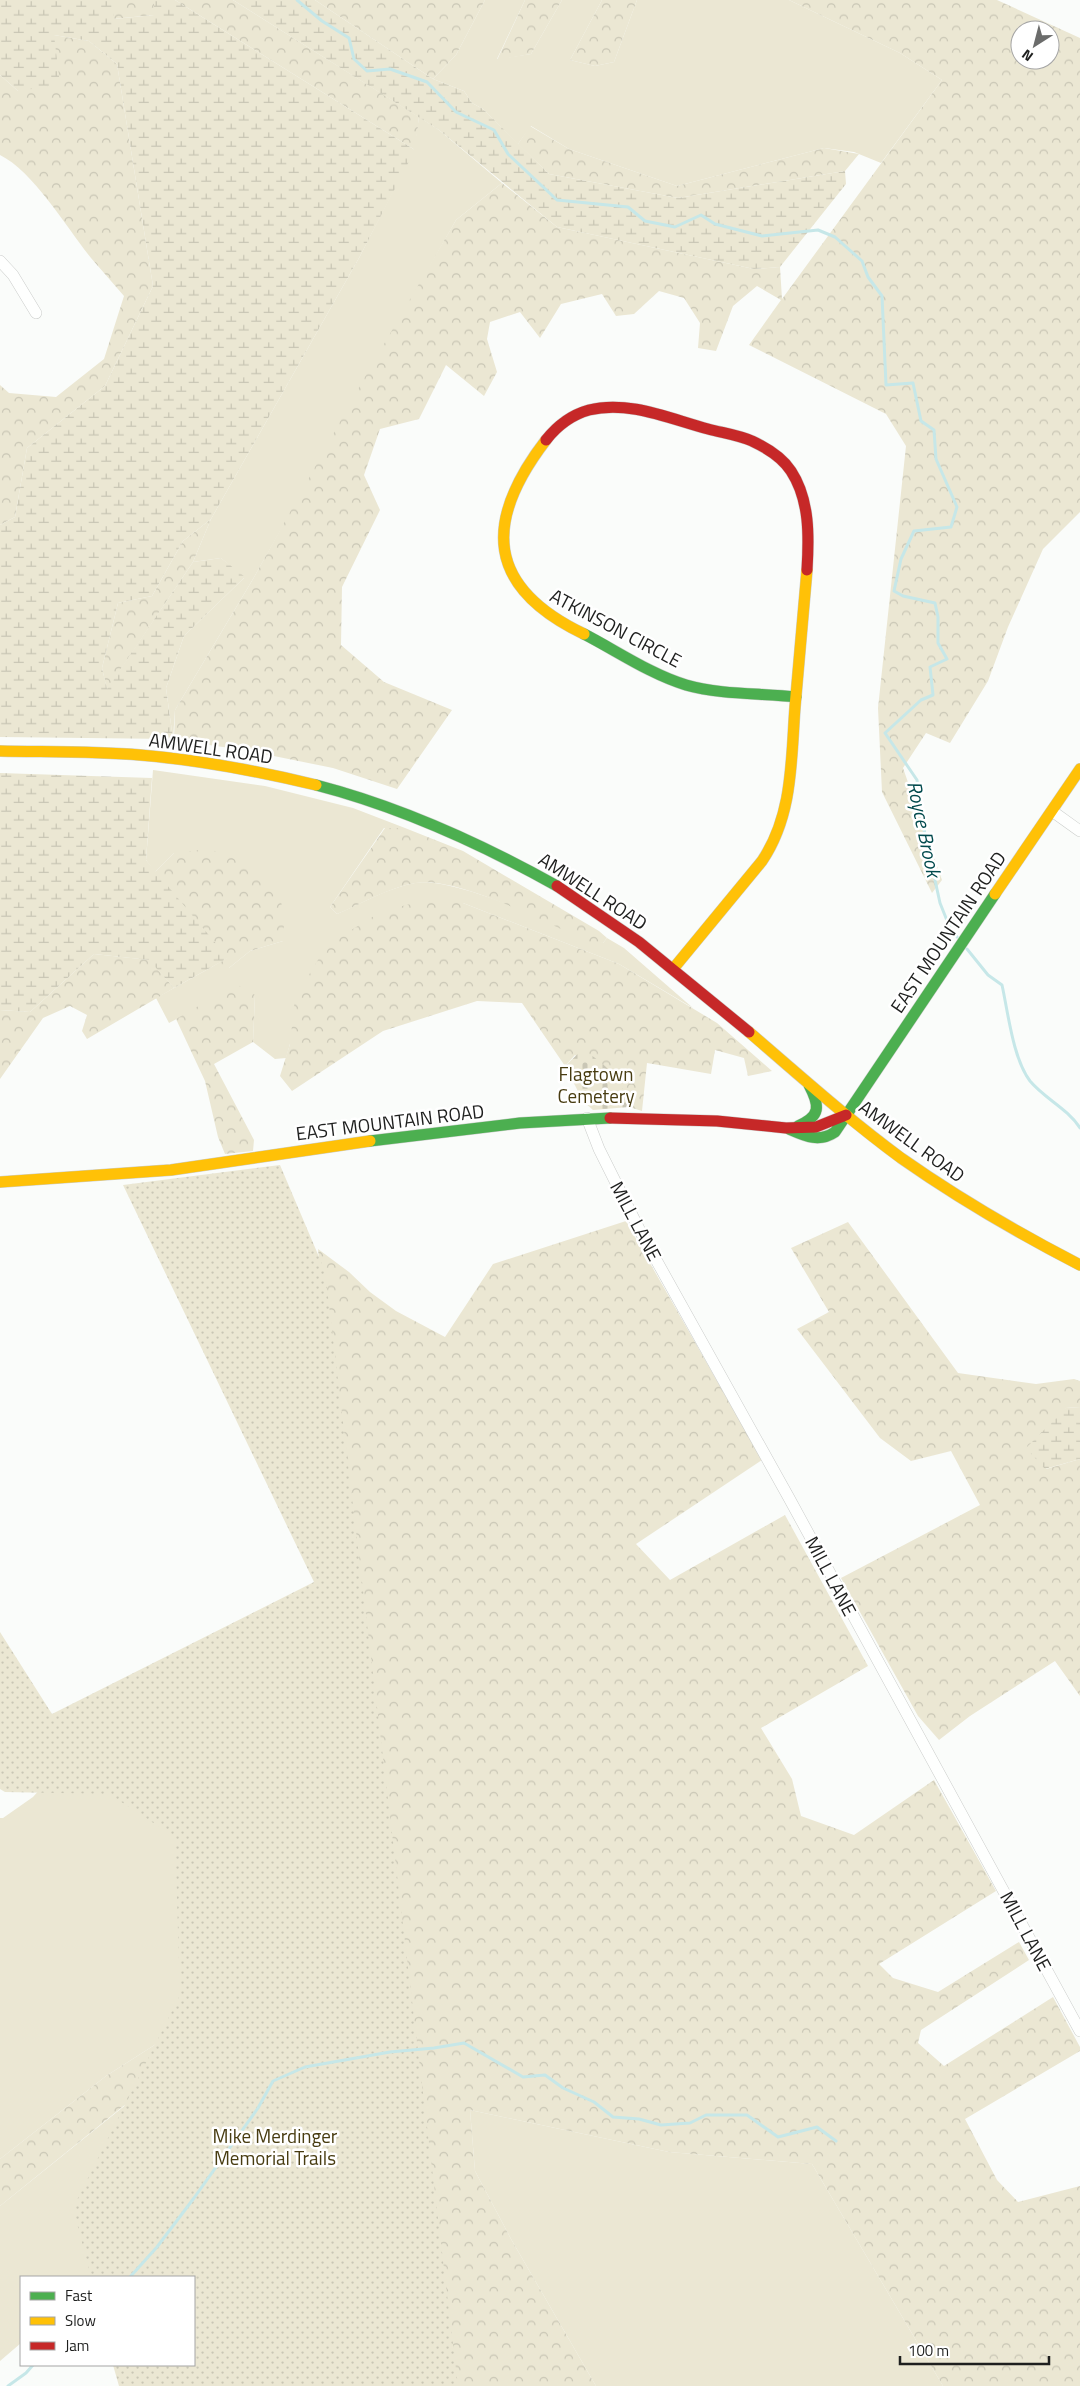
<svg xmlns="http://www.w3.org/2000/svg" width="1080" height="2386" font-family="'Titillium Web',sans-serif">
<defs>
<pattern id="forest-crowns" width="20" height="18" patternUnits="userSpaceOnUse" patternTransform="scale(1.25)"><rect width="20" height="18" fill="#ebe7d3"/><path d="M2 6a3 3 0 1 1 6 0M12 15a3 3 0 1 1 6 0" fill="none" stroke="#c9c6b5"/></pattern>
<pattern id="wetland-marsh" width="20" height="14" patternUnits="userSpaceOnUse" patternTransform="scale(1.25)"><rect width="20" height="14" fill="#ebe7d3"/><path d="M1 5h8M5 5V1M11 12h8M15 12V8" fill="none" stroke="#c9c6b5"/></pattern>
<pattern id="cemetery-stones" width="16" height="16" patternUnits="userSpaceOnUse" patternTransform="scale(1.25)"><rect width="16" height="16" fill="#ebe7d3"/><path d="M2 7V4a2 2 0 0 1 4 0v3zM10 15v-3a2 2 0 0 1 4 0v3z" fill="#c9c6b5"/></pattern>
<pattern id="park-dots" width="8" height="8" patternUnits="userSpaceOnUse" patternTransform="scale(1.25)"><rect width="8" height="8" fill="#ebe7d3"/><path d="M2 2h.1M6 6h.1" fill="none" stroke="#c9c6b5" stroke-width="1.8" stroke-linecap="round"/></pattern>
</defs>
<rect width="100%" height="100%" fill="#fafcfa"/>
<!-- grass -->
<g fill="#ebe7d3">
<path d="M485,0H525L497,59L531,54L562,0H602L570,60L595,66L614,62L637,0H789L900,53L942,80L881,163L854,152L824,148L677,186L569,149L531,126L518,144L483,109L472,103L464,91L433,79L456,55Z"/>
<path d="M419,117L439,130L502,183L456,220L253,579L175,710L173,739L166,688L184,636L244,578L221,558L193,562L211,519L359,258L414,150Z"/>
<path d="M153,770L265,786L353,808L405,828H384L330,907L337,914C362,903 388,888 415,883C454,876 562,927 603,943L607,938L624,948L693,1008L619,964L463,903L290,1044L286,1058L275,1059L253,1042L255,995L207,1003L169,1023L156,998L210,968H229L250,951L283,941L174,853L155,872L146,860Z"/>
<path d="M123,1716L221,1790L227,1891L222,2049L242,2092L133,2235L91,2277H21V2343L0,2361V2206L184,2058L178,2030L106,2076L0,2159V1818H3L33,1797L99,1725Z"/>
<path d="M470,2110L669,2152L812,2164L943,2386H596L511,2239L475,2171Z"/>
</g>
<!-- forest -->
<g fill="url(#forest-crowns)" fill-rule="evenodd">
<path d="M113,0H154V15L113,19Z"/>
<path d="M175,0H233L419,117L415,150Z"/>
<path d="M315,0H485L456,55L433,79Z"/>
<path d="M525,0H562L531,54L497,60Z"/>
<path d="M602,0H637L614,62L595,66L570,60Z"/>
<path d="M789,0H997L1080,38V512L1043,549L1008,627L988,681L950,743L926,733L903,768L942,880L932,893L882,792L878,708L906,446L886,414L749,345L781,300L757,286L733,306L716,351L698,348L700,323L684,298L659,291L634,314L616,316L602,294L561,304L540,338L520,312L490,322L487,339L497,372L484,396L446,365L419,419L380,429L364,475L380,510L342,587L341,645L384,682L452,710L397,789L333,768L244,750L174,740L175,710L253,579L362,382L456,220L502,183L557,227L754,269L780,267L782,299L942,80L900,53ZM1020,30H1050V60H1020Z"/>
<path d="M54,35L89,41L117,64L153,286L105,386L27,448L15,517L0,525V385L9,393L56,397L104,359L124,296C113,283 102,271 91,258C67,228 33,171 0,155V75L18,91Z"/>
<path d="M530,126L569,149L677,186L824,148L859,154L845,171L678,198L549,174L518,144Z"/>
<path d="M211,519L193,562L107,690L102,668L118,603L152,596L183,541Z"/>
<path d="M385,828H405L463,851L599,931L607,938L603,943L589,942C549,924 457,876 416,883C389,887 362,904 337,914L330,907Z"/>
<path d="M209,849C244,862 277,872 284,914C285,922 283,933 283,941L250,951L229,968H210L227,958L155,872L174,853Z"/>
<path d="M431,899L463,903L619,964L717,1023L772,1071L748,1076L744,1058L715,1050L711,1074L647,1063L642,1111L629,1107L627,1098L575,1055L565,1066L522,1003L477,1001L383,1031L292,1091L280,1076L290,1044L295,998L327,945L382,911Z"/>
<path d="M94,954L150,960L174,988L87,1039L82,1031L87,1015L70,1006L43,1018L0,1079V1010L30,1012Z"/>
<path d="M236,984L255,995L253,1042L214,1064L254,1140L253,1151L225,1154L218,1137L205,1081L176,1019Z"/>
<path d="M626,1221L762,1460L636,1544L670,1580L785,1515L868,1666L761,1728L792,1779L801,1816L854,1835L934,1780L996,1891L879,1964L893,1978L938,1992L1019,1942L1029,1960L921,2030L918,2043L944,2066L1053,1997L1080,2047V2051L965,2119L997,2180L1018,2202L1080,2186V2386H943L812,2164L669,2152L470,2110L475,2171L511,2239L596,2386H427L318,1249L349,1272L370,1292L396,1311L445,1337L493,1264Z"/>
<path d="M848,1222L958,1373L1036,1384L1074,1379L1080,1381V1407L1066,1408L1046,1469L1080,1459V1696L1055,1661L970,1716L939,1740L918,1716L841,1578L980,1505L951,1451L911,1461L880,1438L797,1329L829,1312L791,1248Z"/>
<path d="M178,2030L184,2057L0,2206V2159L106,2076Z"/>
</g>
<!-- wetland -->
<g fill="url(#wetland-marsh)">
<path d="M0,0H113L114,19L154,15V0H175L415,150L359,258L211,519L183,541L152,596L118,603L102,668L107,689L193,562L221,558L245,577L184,636L166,688L173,739L0,737V525L15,517L27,448L105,386L153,286L117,64L89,41L54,35L60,85L18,91L0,75Z"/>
<path d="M233,0H315L433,79L464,91L472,103L483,109L549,174L678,198L845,171L846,184L780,267L754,269L557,227L439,130Z"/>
<path d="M0,773L152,778L146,860L228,958L174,988L149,960L94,954L30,1012L0,1010Z"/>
<path d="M1080,1407V1459L1045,1469L1026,1448L1066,1408Z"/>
</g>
<!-- cemetery -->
<path fill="url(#cemetery-stones)" d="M582,1050C605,1062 624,1082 629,1107L593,1110L583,1101L565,1066Z"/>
<!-- park -->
<path fill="url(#park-dots)" d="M280,1165L325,1271L458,2386H119L113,2365H194V2277H91L73,2208L180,1995L175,1837L109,1794L5,1792L0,1789V1632L52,1714L314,1582L123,1185Z"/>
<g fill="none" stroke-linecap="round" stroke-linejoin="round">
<!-- stream -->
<g stroke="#c6e7e8" stroke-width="3">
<path d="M297,0L322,21L349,38L354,59L367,71L390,69L427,82L456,112L494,130L508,154L557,200L628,207L645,221L675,227L701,215L715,224L762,236L818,230L835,237L862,261L868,277L882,296L886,385L913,383L921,421L934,430L936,459L957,507L951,527L914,531L901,559L894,591L903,596L935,603L938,617V643L947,659L930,667L933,695L921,700L885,733L917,780L923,825L940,903L950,928L957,937"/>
<path d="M967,949L988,975L1002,985C1008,1012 1013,1059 1030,1081C1045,1099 1067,1108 1080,1128"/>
<path d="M130,2277L157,2247L194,2198L258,2108L273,2081L305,2067L390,2052L434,2048L464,2043L523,2077L545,2075L563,2088L594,2102L613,2117L639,2119L661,2125L690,2123L706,2115H747L778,2137L817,2127L836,2141"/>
<path d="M8,2386L26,2373L33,2365"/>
</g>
<!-- street casing -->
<g stroke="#cbcdcb" stroke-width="12">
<g id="street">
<path d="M0,261L13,275L36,313"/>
<path d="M1052,811L1080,831"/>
<path d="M587,1118L599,1149L640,1231L789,1498L1080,2031"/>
</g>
</g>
<!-- fast casing -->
<g stroke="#cbcdcb" stroke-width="12">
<g id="fast">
<path d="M584,634C617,651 650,674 686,685C721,695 760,693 796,697"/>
<path d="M316,785C401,807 480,843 557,886"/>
<path d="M798,1126C821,1116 820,1106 809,1085"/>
<path d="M789,1129C805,1136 819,1143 835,1132L995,894"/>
<path d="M370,1141L520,1123L610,1118"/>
</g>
</g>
<!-- slow casing -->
<g stroke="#cbcdcb" stroke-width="12">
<g id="slow">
<path d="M546,440C483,522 486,587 584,634"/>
<path d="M0,751C47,752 94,751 140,755C200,760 258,771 316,785"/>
<path d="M995,894L1080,769"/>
<path d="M673,969L762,861C793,815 791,761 795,707C799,662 803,616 807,570"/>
<path d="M749,1032C799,1075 848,1119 901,1158C958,1198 1018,1233 1080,1265"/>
<path d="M0,1182L171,1170L370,1141"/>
</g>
</g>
<!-- jam casing -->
<g stroke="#cbcdcb" stroke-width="12">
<g id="jam">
<path d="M546,440C557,426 571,415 589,410C629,400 670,419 708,429C723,433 738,435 752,441C767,448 782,457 791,471C810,500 809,537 807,570"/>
<path d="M557,886L639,942L749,1032"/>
<path d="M610,1118L717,1121L786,1128L816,1127L846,1115"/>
</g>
</g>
<!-- street -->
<use href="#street" stroke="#fefffe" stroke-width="11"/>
<!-- fast -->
<use href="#fast" stroke="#4caf50" stroke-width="11"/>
<!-- slow -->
<use href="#slow" stroke="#ffc107" stroke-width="11"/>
<!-- jam -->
<use href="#jam" stroke="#c62828" stroke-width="11"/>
</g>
<g text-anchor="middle" stroke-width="5" stroke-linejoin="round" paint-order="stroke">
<!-- street labels -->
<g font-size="19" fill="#1e1f1e" stroke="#fff">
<text transform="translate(616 628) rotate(28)" y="7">ATKINSON CIRCLE</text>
<text transform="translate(211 748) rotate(8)" y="7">AMWELL ROAD</text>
<text transform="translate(593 891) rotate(33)" y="7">AMWELL ROAD</text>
<text transform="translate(948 932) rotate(-56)" y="7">EAST MOUNTAIN ROAD</text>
<text transform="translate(390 1122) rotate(-7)" y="7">EAST MOUNTAIN ROAD</text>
<text transform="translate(912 1141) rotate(36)" y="7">AMWELL ROAD</text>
<text transform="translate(636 1221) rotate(62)" y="7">MILL LANE</text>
<text transform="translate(831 1576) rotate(62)" y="7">MILL LANE</text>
<text transform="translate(1026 1931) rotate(62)" y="7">MILL LANE</text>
</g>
<!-- park labels -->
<g font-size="19" fill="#483c11" stroke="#fff">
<text x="596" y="1081">Flagtown<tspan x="596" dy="22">Cemetery</tspan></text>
<text x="275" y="2143">Mike Merdinger<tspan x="275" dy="22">Memorial Trails</tspan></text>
</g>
<!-- water labels -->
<g font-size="20" font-style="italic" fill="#024a4d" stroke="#fff">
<text transform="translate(924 829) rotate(78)" y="7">Royce Brook</text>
</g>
</g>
<!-- legend -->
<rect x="20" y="2276" width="175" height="90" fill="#ffffff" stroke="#a5a5a5"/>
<rect x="30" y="2292" width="25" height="8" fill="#4caf50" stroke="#a5a5a5"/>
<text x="65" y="2301" font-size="15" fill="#1e1f1e">Fast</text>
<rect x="30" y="2317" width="25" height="8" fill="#ffc107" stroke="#a5a5a5"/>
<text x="65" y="2326" font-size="15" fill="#1e1f1e">Slow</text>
<rect x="30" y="2342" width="25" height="8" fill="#c62828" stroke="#a5a5a5"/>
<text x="65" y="2351" font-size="15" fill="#1e1f1e">Jam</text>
<!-- north arrow -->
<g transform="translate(1035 45) rotate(216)"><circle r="24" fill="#ffffff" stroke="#a5a5a5"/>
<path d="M0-4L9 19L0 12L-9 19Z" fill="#6b6c6b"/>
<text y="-8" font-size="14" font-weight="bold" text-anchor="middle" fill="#1e1f1e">N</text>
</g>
<!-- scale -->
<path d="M900 2356v8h149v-8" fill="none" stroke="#1e1f1e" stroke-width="2.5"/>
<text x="908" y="2356" font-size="15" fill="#1e1f1e" stroke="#ffffff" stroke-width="4" paint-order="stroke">100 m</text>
</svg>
